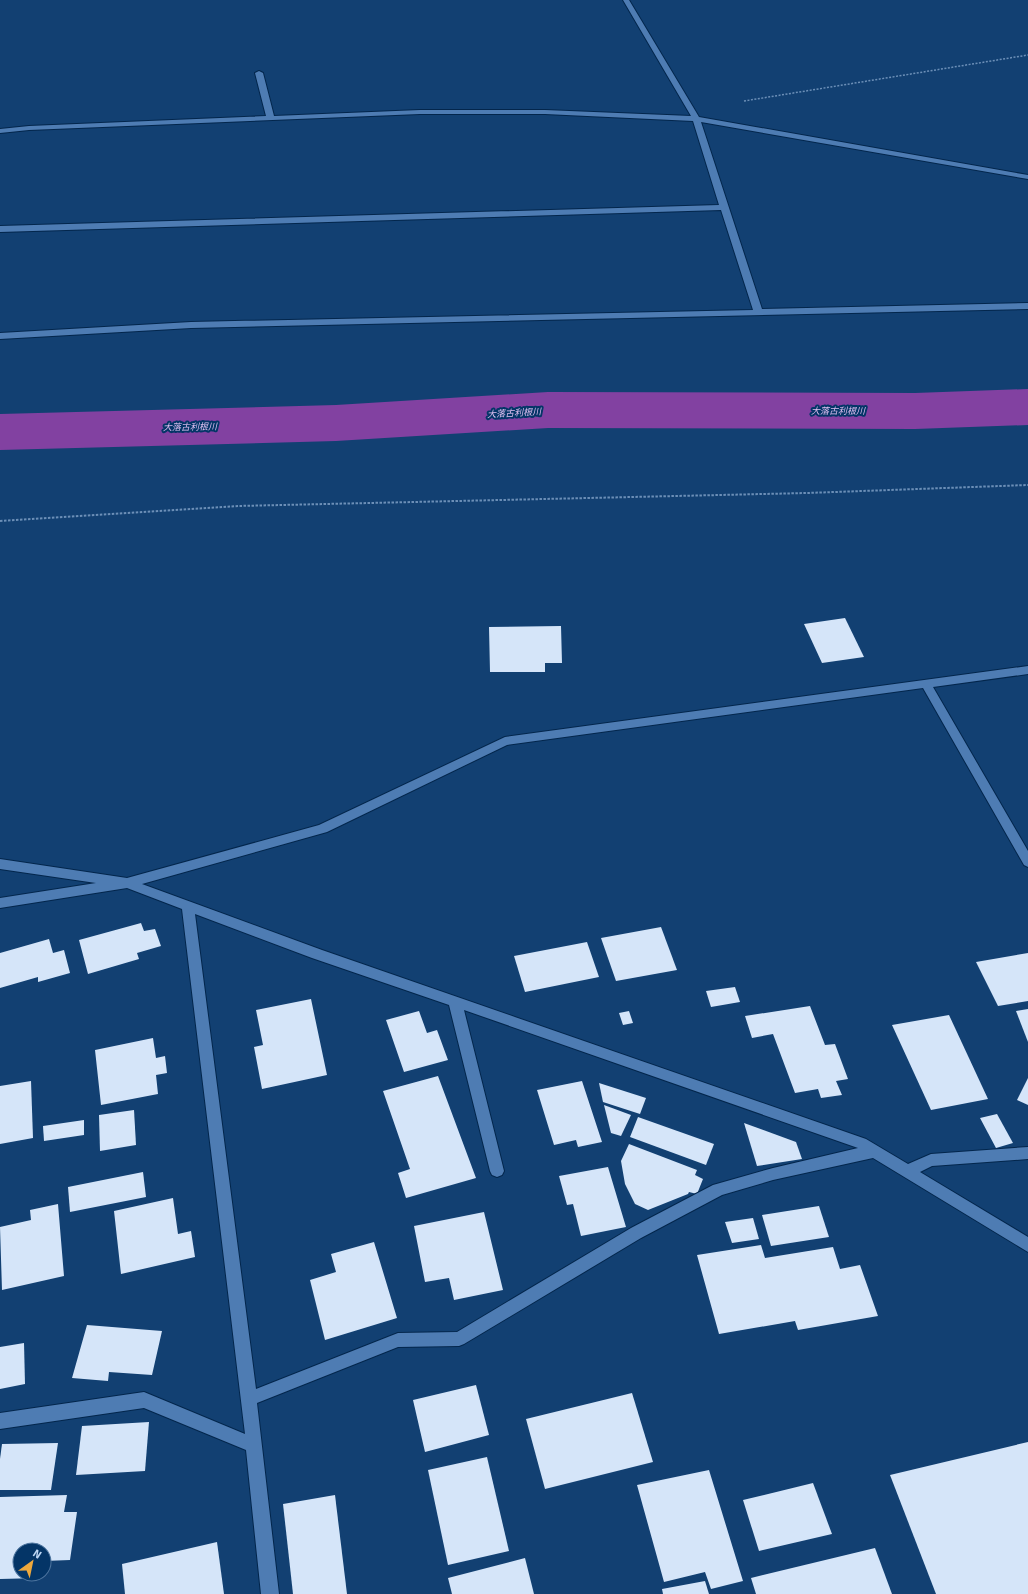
<svg xmlns="http://www.w3.org/2000/svg" width="1028" height="1594" font-family="Signika,'Noto Sans JP',sans-serif">
<rect width="100%" height="100%" fill="#124072"/>
<g fill="none" stroke-linecap="round" stroke-linejoin="round">
<!-- river -->
<path fill="#8241a1" fill-rule="evenodd" d="M1028,389V425L915,429L548,428L336,441L0,450V414L336,405L548,392L915,393Z"/>
</g>
<!-- building -->
<g fill="#d5e5f9">
<path d="M845,618L864,657L822,663L804,624Z"/>
<path d="M561,626L562,663H545V672H490L489,627Z"/>
<path d="M141,923L144,931L155,929L161,946L137,953L139,959L88,974L79,940Z"/>
<path d="M661,927L677,970L616,981L601,938Z"/>
<path d="M49,939L53,953L64,950L70,973L38,982V977L0,988V953Z"/>
<path d="M587,942L599,977L525,992L514,956Z"/>
<path d="M1028,953V1001L998,1006L976,962Z"/>
<path d="M735,987L740,1002L711,1007L706,991Z"/>
<path d="M311,999L327,1075L262,1089L254,1047L263,1045L256,1010Z"/>
<path d="M810,1006L825,1045L835,1044L848,1079L836,1081L842,1095L821,1098L818,1089L795,1093L773,1034L752,1038L745,1016Z"/>
<path d="M1028,1009V1042L1016,1011Z"/>
<path d="M419,1011L427,1033L437,1030L448,1060L404,1072L386,1020Z"/>
<path d="M629,1011L633,1023L623,1025L619,1013Z"/>
<path d="M949,1015L988,1099L931,1110L892,1025Z"/>
<path d="M153,1038L156,1058L165,1056L167,1073L156,1075L158,1094L101,1105L95,1050Z"/>
<path d="M438,1076L476,1178L406,1198L398,1173L410,1169L383,1091Z"/>
<path d="M1028,1078V1105L1017,1100Z"/>
<path d="M31,1081L33,1138L0,1144V1086Z"/>
<path d="M582,1081L602,1142L578,1147L576,1140L554,1145L537,1090Z"/>
<path d="M599,1083L646,1098L640,1114L603,1102Z"/>
<path d="M604,1105L631,1115L621,1136L611,1133Z"/>
<path d="M134,1110L136,1145L100,1151L99,1115Z"/>
<path d="M997,1114L1013,1143L996,1148L980,1118Z"/>
<path d="M638,1117L714,1144L706,1165L630,1137Z"/>
<path d="M84,1120V1135L44,1141L43,1126Z"/>
<path d="M744,1123L796,1142L802,1159L757,1166Z"/>
<path d="M629,1144L697,1170L695,1175L703,1179L697,1194L689,1192L688,1194L648,1210L635,1204L625,1184L621,1161Z"/>
<path d="M608,1167L626,1227L581,1236L573,1204L567,1205L559,1176Z"/>
<path d="M143,1172L146,1197L70,1212L68,1187Z"/>
<path d="M173,1198L178,1234L191,1231L195,1257L121,1274L114,1211Z"/>
<path d="M58,1204L64,1276L2,1290L0,1227L31,1220L30,1210Z"/>
<path d="M819,1206L829,1237L771,1246L762,1215Z"/>
<path d="M484,1212L503,1290L454,1300L449,1278L425,1282L414,1226Z"/>
<path d="M753,1218L759,1239L732,1243L725,1222Z"/>
<path d="M374,1242L397,1318L325,1340L310,1280L336,1272L331,1254Z"/>
<path d="M761,1245L765,1258L833,1247L840,1269L860,1265L878,1316L798,1330L795,1321L719,1334L697,1255Z"/>
<path d="M87,1325L162,1331L152,1375L109,1372L108,1381L72,1378Z"/>
<path d="M24,1343L25,1384L0,1389V1347Z"/>
<path d="M476,1385L489,1435L425,1452L413,1400Z"/>
<path d="M632,1393L653,1462L545,1489L526,1419Z"/>
<path d="M149,1422L145,1471L76,1475L82,1426Z"/>
<path d="M1028,1442V1594H936L890,1475Z"/>
<path d="M58,1443L51,1490H0V1459L2,1444Z"/>
<path d="M487,1457L509,1551L448,1565L428,1470Z"/>
<path d="M709,1470L743,1581L711,1589L705,1572L664,1582L637,1485Z"/>
<path d="M813,1483L832,1534L759,1551L743,1500Z"/>
<path d="M67,1495L64,1512H77L70,1560L44,1561V1550H20V1574H41L40,1578L0,1579V1497Z"/>
<path d="M335,1495L347,1594H293L283,1504Z"/>
<path d="M217,1542L224,1594H125L122,1564Z"/>
<path d="M875,1548L892,1594H756L751,1578Z"/>
<path d="M525,1558L534,1594H452L448,1578Z"/>
<path d="M705,1581L709,1594H663L662,1589Z"/>
</g>
<g fill="none" stroke-linecap="round" stroke-linejoin="round">
<!-- minor casing -->
<g stroke="#03264c" stroke-width="2">
<g id="minor">
<path d="M623,0H629L699,117L1028,175V179L701,122L762,309L1028,303V309L191,328L0,339V333L191,322L753,310L721,210L0,232V226L719,205L693,121L545,114H420L29,130L0,133V129L29,126L266,116L255,73L259,71L263,73L274,116L420,110H545L691,116Z"/>
<path d="M1028,666V674L933,687L1028,851V867L1024,865L923,688L507,745L327,832L142,884L322,950L866,1139L908,1164L931,1154L1028,1147V1159L932,1166L920,1172L1028,1237V1252L873,1158L773,1180L722,1195L641,1238L464,1344L459,1346L398,1347L257,1403L279,1594H261L246,1450L144,1408L0,1429V1413L144,1392L245,1434L182,909L127,888L0,908V898L96,883L0,869V859L127,878L319,825L505,737ZM195,914L312,958L449,1005L490,1171L492,1175L497,1177L502,1175L504,1171L464,1010L858,1148L773,1168L713,1185L631,1228L457,1332L398,1333L256,1389Z"/>
</g>
</g>
<!-- path-far1 -->
<path stroke="#6c8fb7" stroke-width="1.5" stroke-dasharray="2 1.5" stroke-linecap="butt" d="M744,101L1028,55"/>
<!-- path -->
<path stroke="#6c8fb7" stroke-width="2" stroke-dasharray="2.5 1.5" stroke-linecap="butt" d="M0,521L238,506L807,493L1028,485"/>
<!-- minor -->
<use href="#minor" fill="#4e7cb3" fill-rule="evenodd"/>
</g>
<g text-anchor="middle" stroke-width="4" stroke-linejoin="round" paint-order="stroke">
<!-- far-water labels -->
<g font-size="9" font-style="italic" fill="#dfbff0" stroke="#043567">
<text x="838" y="414">大落古利根川</text>
<text transform="translate(514 413) rotate(-3)" y="3">大落古利根川</text>
<text transform="translate(190 427) rotate(-1)" y="3">大落古利根川</text>
</g>
</g>
<!-- north arrow -->
<g transform="translate(32 1562) rotate(33)"><circle r="19" fill="#043567" stroke="#4e759f"/>
<path d="M0-3L7 15L0 10L-7 15Z" fill="#eea83c"/>
<text y="-6" font-size="11" font-weight="bold" text-anchor="middle" fill="#bdd6f4">N</text>
</g>
</svg>
